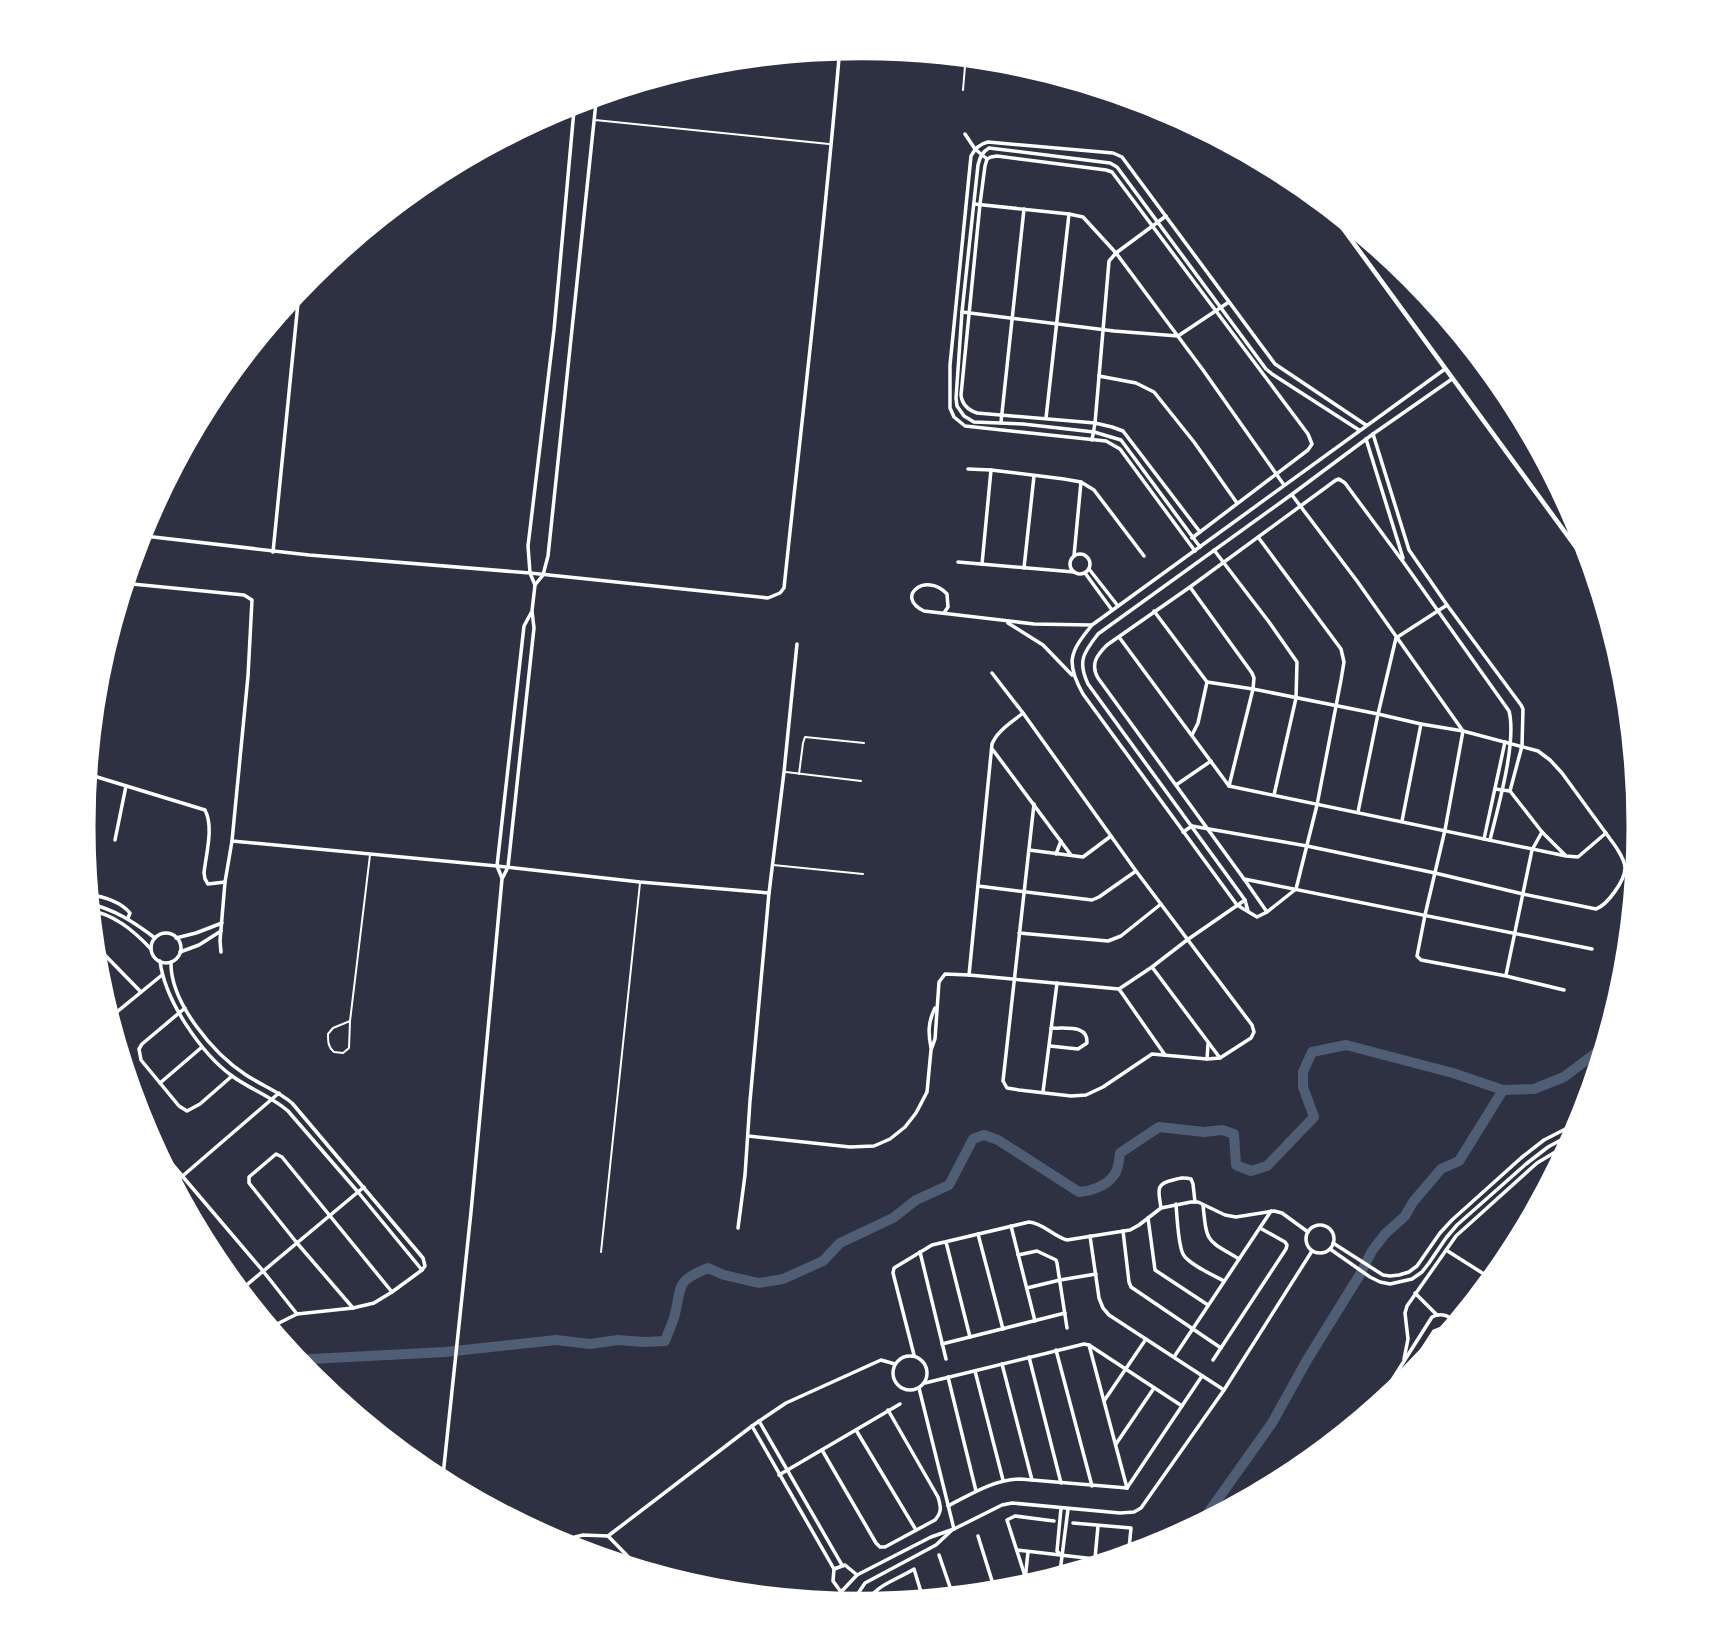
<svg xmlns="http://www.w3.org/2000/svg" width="1723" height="1652" font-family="'Noto Sans',sans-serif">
<rect width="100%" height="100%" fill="#2d3142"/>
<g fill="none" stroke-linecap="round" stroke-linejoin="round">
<!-- river -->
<g stroke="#4f5d75" stroke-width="10">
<path d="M292,1360L445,1352L556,1340L590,1344L618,1340L644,1342L665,1341C668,1332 673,1323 675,1314C682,1284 676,1281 708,1268L724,1275L759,1283L783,1279L823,1261L840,1243L893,1218L916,1200L949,1185L973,1139L984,1135L998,1140L1079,1192C1091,1191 1107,1186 1114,1175C1119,1169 1119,1160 1120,1153L1159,1127L1204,1132L1222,1130L1234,1134L1236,1165L1251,1171L1267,1166L1314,1117L1303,1087V1072L1312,1052L1346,1045L1453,1073L1503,1090L1534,1089L1564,1077L1609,1043"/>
<path d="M1196,1530L1272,1423L1307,1360L1359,1276L1372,1251L1385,1234L1405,1216L1413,1202L1441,1169L1459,1161L1503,1090"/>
</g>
<!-- service -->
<g stroke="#fff" stroke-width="2">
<path d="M963,90L966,54"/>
<path d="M595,120L829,144"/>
<path d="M786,772L861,781"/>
<path d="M799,774L803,743L805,737L864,743"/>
<path d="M773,865L863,874"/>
<path d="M350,1021L333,1028L328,1034C328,1042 328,1047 334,1052L343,1053L349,1048L350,1021L370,855"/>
<path d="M601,1252L640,883"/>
<path d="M534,1534L574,1537"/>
</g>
<!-- minor -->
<g stroke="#fff" stroke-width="3.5">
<path d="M965,134L975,149L987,159"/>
<path d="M987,159L991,157L997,156L1106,170L1112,172L1308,434L1312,444L1308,450L1192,538"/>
<path d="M987,159L985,166L980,204L961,395C962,404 968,410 977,413L1095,423L1112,427L1123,431L1200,532"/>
<path d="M974,204L1069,214L1083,217L1116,253L1203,370L1284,485"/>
<path d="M962,312L1114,331L1178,336L1229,302"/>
<path d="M1099,376L1136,383L1154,392L1194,442L1237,503"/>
<path d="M1046,418L1069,214"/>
<path d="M1001,422L1024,209"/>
<path d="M1373,434L1409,550L1447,605L1521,705L1523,709L1522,746L1510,791"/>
<path d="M1366,439L1403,558"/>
<path d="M1092,440L1095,423L1109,261L1116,253L1166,216"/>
<path d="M968,469L991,470L1064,479L1081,482L1094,490L1144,556"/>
<path d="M1292,495L1357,581L1463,731L1445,830L1425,915L1417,956L1421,960L1506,976L1564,990"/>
<path d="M136,535L309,555L530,573L768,598L780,593L784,588C803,408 825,227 840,46"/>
<path d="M1258,537L1341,649L1344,662L1341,680L1317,805L1296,889L1267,912L1244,879L1098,678C1090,664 1097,655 1107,645L1190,587L1336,480L1339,479L1345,483L1404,563L1509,711C1517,742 1498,807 1490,840"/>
<path d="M1200,547L1121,440L1094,432L1023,424L974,422L964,416L957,406L956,398L962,312L978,165C980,157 982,152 989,148L1110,163L1117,167L1266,369L1272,374L1359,430"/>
<path d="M1214,550L1269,622L1297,662L1296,698L1274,795"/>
<path d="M1195,551L1120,449L1106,441L965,426L954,417L950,408V365L971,156C975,149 979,144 988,142L1113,153L1122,157L1275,364L1366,425"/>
<path d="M273,552L300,283"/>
<circle cx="1080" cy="564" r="10"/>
<path d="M1074,556L1081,482"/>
<path d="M958,562L1074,572"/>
<path d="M982,564L991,470"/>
<path d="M1024,568L1034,476"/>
<path d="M1089,569L1118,606"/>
<path d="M1085,573L1112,610"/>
<path d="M122,583L244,595L252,600L248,676L232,841L225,882L220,941L221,952"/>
<path d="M535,585L543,575L548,556L597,93"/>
<path d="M1190,587L1252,673L1254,678L1253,689L1229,786"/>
<path d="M1154,611L1207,682L1198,723L1192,735"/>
<path d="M944,613L948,607L947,594C926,571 894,597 924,611L1034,624L1091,625"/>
<path d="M1008,623L1043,645L1072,675"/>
<path d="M1119,637L1229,786L1566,856L1578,857L1606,833"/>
<path d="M992,673L1023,713L1136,871L1252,1025L1254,1032L1251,1038L1220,1058L1207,1059L1152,1054L1103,1087L1086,1095L1071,1096L1019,1090L1007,1088L1003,1081L1034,804"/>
<path d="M993,750L1071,855"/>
<path d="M84,773L205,810C214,827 206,854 204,873L205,879L208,884L225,882"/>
<path d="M1176,785L1211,761"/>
<path d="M1495,789L1510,791L1542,832L1565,855"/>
<path d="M1358,812L1378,714L1396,638L1447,605"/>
<path d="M1402,821L1421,724"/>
<path d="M1183,832L1192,826L1307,846L1435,873L1523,894L1596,909C1607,905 1625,881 1625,868C1625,860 1620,854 1616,847L1562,773L1550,760L1538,751L1463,731L1421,724L1378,714L1253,689L1207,682"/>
<path d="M1484,839L1505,742"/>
<path d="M115,840L126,786"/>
<path d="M232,841L497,866L640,882L769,893"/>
<path d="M1029,850L1083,857L1111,836"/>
<path d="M1056,854L1061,841"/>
<path d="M502,878L497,866L524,626L531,613"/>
<path d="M1244,879L1592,949"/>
<path d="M978,886L1092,900L1099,897L1136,871"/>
<path d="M86,894C101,896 120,901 130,913L128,918"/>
<path d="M87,903C114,909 134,922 155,938"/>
<path d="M88,910C114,914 133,930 151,949"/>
<path d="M1248,911L1245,900L1088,684C1077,661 1084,652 1098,634L1291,495L1373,434L1452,379"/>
<path d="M1267,912L1257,917L1237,905L1083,694C1065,662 1070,652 1092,625L1445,369"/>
<path d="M1019,933L1108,941L1121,936L1161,904"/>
<circle cx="166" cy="948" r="15"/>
<path d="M176,938L196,933L222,923"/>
<path d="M91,945L96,946L141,992"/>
<path d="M180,952L199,945L221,931"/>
<path d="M160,961C165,1001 201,1053 232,1076C250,1089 272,1097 288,1111L358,1192L422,1270"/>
<path d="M171,962C170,1003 214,1054 246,1075C261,1085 278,1091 292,1103L423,1258L425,1266L422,1270"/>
<path d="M1152,967L1220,1058"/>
<path d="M969,975L992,744C997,731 1012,722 1023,713"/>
<path d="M1506,975L1532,850L1542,832"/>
<path d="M1119,989L1165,1055"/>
<path d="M185,1008L142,1044L139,1049L141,1060L179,1106L187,1111L200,1104L232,1076"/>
<path d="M107,1020L162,975"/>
<path d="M1050,1046L1078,1049L1087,1043C1088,1024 1066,1029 1051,1028"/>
<path d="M931,1048C928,1033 928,1022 935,1008"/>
<path d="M1207,1059L1208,1044"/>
<path d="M160,1083L202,1047"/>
<path d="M1043,1092L1057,983"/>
<path d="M138,1124L263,1271L297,1314"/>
<path d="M748,1136L850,1147L874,1146L890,1139L905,1127L916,1113L927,1092L931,1050L935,1039L939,982L945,974L969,975L1119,989L1152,967L1187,940L1245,900"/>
<path d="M171,1186L279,1093"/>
<path d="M1176,1204C1177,1216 1178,1244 1183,1254C1188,1264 1213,1275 1224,1281"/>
<path d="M1203,1205C1207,1244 1206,1239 1239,1259"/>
<path d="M1161,1208C1159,1192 1154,1184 1173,1180C1180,1178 1184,1177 1191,1179L1193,1184L1195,1202"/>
<path d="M1148,1218L1155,1270L1208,1305"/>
<circle cx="1320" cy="1239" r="14"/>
<path d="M1011,1226L1035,1321"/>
<path d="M738,1228L745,1175L750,1101L769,893L784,772L797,644"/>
<path d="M1123,1231L1129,1282L1131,1287L1221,1348"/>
<path d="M978,1234L1003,1329"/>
<path d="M1090,1236L1099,1298L1103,1308L1109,1315L1224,1390"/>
<path d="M946,1242L970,1337"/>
<path d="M1333,1243L1383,1275L1390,1276L1399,1275L1409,1272L1417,1266L1440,1233L1452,1220L1521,1158L1544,1140L1587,1118"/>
<path d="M1330,1249L1370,1277L1380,1282L1390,1284L1412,1279L1422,1272L1429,1263L1446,1238L1457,1225L1526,1164L1548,1147L1583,1128"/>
<path d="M1446,1250L1495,1281"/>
<path d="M920,1252L946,1359"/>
<path d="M1018,1255L1037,1251L1056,1260L1057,1263L1067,1328"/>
<path d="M1493,1278L1512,1261"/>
<path d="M1027,1288L1060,1280L1096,1274"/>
<path d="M237,1293L364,1187"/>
<path d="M1415,1293L1437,1315"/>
<path d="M353,1308L297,1243L249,1183V1177L276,1154L282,1157L392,1292"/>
<path d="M267,1329L297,1314L353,1308L374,1303L392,1292L422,1270"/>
<path d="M942,1344L1065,1313"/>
<path d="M1089,1345L1127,1488"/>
<path d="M1056,1350L1092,1486"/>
<path d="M914,1355L893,1273L894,1268L932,1245L1029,1222C1043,1223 1053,1236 1067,1240L1130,1230L1139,1225L1161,1208L1191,1202H1198L1225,1215L1236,1217L1274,1211L1282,1213L1308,1232"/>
<circle cx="910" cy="1373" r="17"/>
<path d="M1029,1357L1061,1483"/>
<path d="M1174,1357L1271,1211"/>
<path d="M1404,1359L1408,1339L1405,1313L1407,1306L1456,1236L1537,1163L1577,1139"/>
<path d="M1213,1360L1286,1249L1287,1245L1285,1242L1260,1228"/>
<path d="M1002,1364L1032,1480"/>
<path d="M975,1371L1003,1480"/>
<path d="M948,1377L976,1491"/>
<path d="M925,1383L1084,1344L1089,1345L1182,1406"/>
<path d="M919,1388L954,1529"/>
<path d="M1390,1399L1434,1331L1444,1327L1454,1331"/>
<path d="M1104,1401L1146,1339"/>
<path d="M1368,1418L1432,1317C1443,1311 1451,1318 1460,1324"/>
<path d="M759,1421L842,1565"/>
<path d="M752,1426L834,1569"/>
<path d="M856,1430L916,1530"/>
<path d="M1116,1444L1154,1388"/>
<path d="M822,1450L876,1543L880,1547H885L935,1520C942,1512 941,1507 938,1497L888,1410"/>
<path d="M779,1475L900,1404"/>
<path d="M442,1485L471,1212L502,879L508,867L534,628L532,611L535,585L530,573L528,546L554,330L575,99"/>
<path d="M1127,1488L1202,1376"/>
<path d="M948,1506C971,1494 993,1480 1020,1479L1127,1488"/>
<path d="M1073,1523L1131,1528L1128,1559"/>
<path d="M608,1536L645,1574"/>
<path d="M978,1536L993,1584L992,1595"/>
<path d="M575,1537L583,1535L608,1536L752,1426L786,1403L881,1360L895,1364"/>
<path d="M1017,1550L1095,1559"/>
<path d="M1060,1554L1057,1551L1061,1508"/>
<path d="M939,1555L950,1587L949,1600"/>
<path d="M1094,1569L1098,1526"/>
<path d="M1025,1576L1007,1520L1015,1516L1054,1521"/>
<path d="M1059,1580L1068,1509"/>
<path d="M1024,1590L1028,1552"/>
<path d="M841,1592L833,1581L834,1569L845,1565L857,1575"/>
<path d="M837,1606L841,1592L857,1575L931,1537L954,1529L1002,1505L1012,1503L1120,1513L1134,1512L1141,1508L1224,1390L1312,1251"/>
<path d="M851,1607L853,1601L865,1583L936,1545L952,1530"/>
<path d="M863,1608C875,1584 893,1582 914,1569L921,1592L920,1602"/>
</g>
<!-- tertiary -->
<g stroke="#fff" stroke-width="4.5">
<path d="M1317,193L1600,580"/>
<path d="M1400,261L1555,473"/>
</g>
</g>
<!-- crop -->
<path d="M0 0H1723V1652H0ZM91 826a770 770 0 1 1 1540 0a770 770 0 1 1-1540 0Z" fill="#fff" fill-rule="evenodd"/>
<path fill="none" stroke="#fff" stroke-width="9" d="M91 826a770 770 0 1 1 1540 0a770 770 0 1 1-1540 0Z"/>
</svg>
